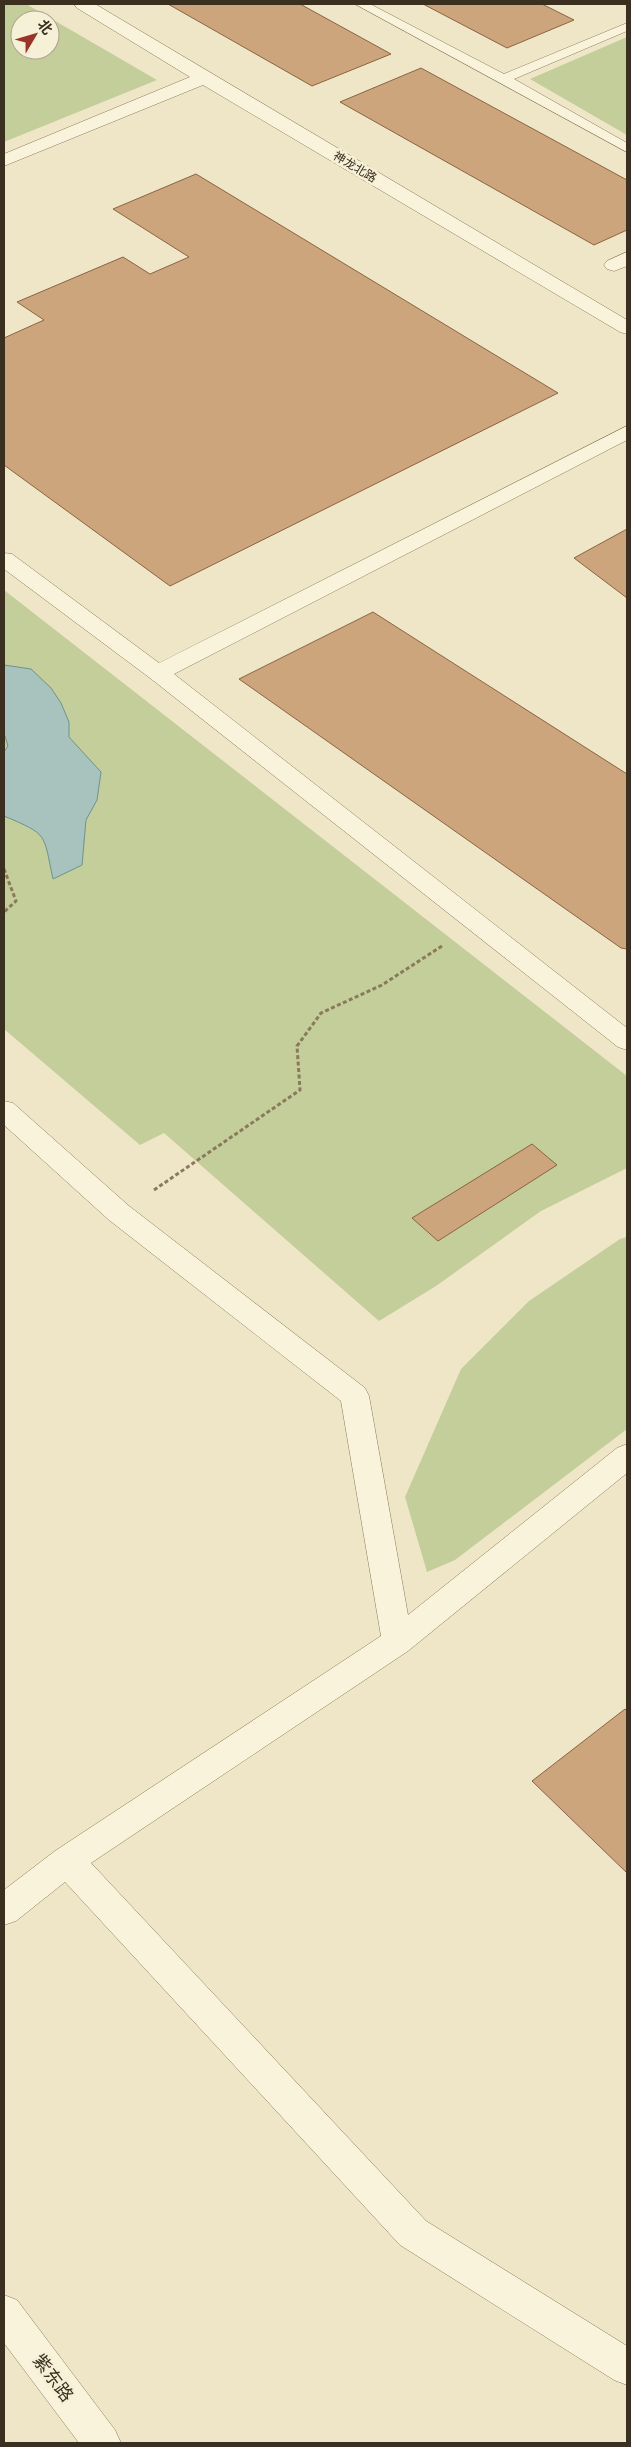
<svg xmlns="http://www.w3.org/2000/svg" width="631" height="2447" font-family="'Source Serif 4','Noto Sans SC',serif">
<rect width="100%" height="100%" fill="#efe6c7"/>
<!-- green -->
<g fill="#c3ce9a" fill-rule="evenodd">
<path d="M4,4H26L157,80L4,142ZM20,20H50V50H20Z"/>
<path d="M627,37V135L530,79Z"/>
<path d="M4,590L627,1076V1168L541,1211L436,1286L379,1321L164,1133L140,1145L4,1029Z"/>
<path d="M627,1237V1429L455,1560L427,1572L405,1497L461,1369L529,1301L620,1239Z"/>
</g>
<!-- water -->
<path fill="#a8c3bd" stroke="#6e928c" d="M4,665L31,669L51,688L61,703L69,722V737L101,772L97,800L86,820L82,865L53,879C43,833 49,835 4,816V752L8,746L4,733Z"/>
<!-- building -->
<g fill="#cda57d" stroke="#8a6441">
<path d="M168,4H300L391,54L312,86Z"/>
<path d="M423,4H542L574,20L507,48Z"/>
<path d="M421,68L627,180V230L594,245L340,102Z"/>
<path d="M196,174L558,393L170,586L4,465V338L44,320L17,302L123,257L150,274L189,257L113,209Z"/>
<path d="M627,529V598L574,558Z"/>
<path d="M373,612L627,774V949L621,948L239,679Z"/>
<path d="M532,1144L557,1165L438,1241L412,1218Z"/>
<path d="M625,1709L627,1711V1873L532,1781Z"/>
</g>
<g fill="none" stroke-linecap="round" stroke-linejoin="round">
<!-- service casing -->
<g stroke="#8b795c" stroke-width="1">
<path id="service" d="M355,4H370L504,74L627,23V31L514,79L627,143V152Z"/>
</g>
<!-- minor casing -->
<g stroke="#8b795c" stroke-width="1">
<g id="minor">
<path d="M74,4H95L627,320V334L620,332L203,85L4,166V154L190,77L77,8Z"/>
<path d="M627,252V266L614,271L607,269L604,265L607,261Z"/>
<path d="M627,426V440L174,674L627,1028V1050L618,1047L150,678L4,569V553L12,554L159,663Z"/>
<path d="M4,1101L13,1103L129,1206L365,1388L369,1396L408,1615L617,1448L627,1444V1473L408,1651L91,1863L426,2221L627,2346V2385L614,2380L400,2245L65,1882L16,1921L4,1925V1890L55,1851L381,1636L341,1401L109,1220L4,1125Z"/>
<path d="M4,2295L17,2300L115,2430L121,2443H79L4,2343Z"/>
</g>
</g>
<!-- path -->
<g stroke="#8b795c" stroke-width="3" stroke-dasharray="4 2.5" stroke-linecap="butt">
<path d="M4,869L16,901L4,912"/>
<path d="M154,1190L300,1090L297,1046L321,1013L382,985L442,946"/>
</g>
<!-- service -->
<use href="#service" fill="#f9f3db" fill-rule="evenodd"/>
<!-- minor -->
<use href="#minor" fill="#f9f3db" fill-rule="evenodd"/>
</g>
<g text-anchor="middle" stroke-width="5" stroke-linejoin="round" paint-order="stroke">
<!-- far-street labels -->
<g font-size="12" fill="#3b2f20" stroke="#f6f0d7">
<text transform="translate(355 167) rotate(31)" y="4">神龙北路</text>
</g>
<!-- near-street labels -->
<g font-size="18" fill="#3b2f20" stroke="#f6f0d7">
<text transform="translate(53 2378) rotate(53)" y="6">紫东路</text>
</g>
</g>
<!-- border -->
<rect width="631" height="2447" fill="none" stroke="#3b2f20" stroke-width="10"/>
<!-- north arrow -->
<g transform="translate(35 35) rotate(52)"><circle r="24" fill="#f6f0d7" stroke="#aba38e"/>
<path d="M0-4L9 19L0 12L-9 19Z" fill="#9b332b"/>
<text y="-8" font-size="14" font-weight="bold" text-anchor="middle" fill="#3b2f20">北</text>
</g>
</svg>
